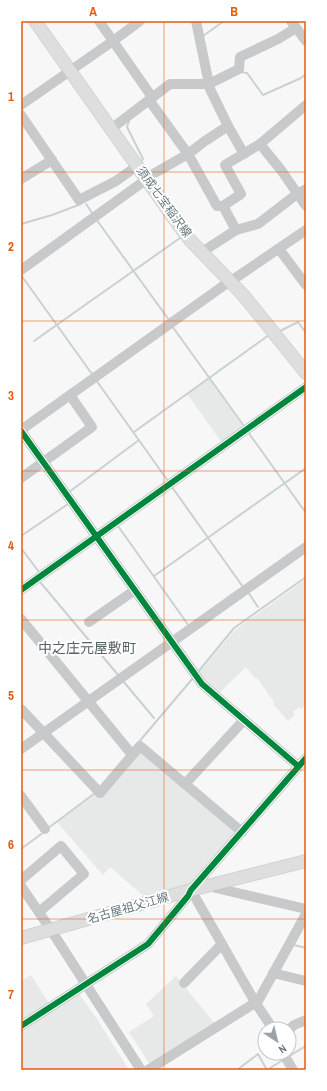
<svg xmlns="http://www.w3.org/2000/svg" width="327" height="1091" font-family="'Archivo Narrow','Noto Sans JP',sans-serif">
<rect width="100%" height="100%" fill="#f7f7f7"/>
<!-- built -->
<g fill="#e7e8e8">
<path d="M209,379L244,428L223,444L187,394Z"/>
<path d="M306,579V705L301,709L299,707L293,712L295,715L288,721L273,704L274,702L257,678H255L246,667L217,695L199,673L236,629Z"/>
<path d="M140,750L235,831V833L193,882L180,888L146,898L110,867L103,875L57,822L97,793Z"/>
<path d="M31,975L50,1005L21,1024V981Z"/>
<path d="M176,976L216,1025L151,1066L129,1032L154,1016L146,1004Z"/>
<path d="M77,991L97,1019L129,1070H21V1028Z"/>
</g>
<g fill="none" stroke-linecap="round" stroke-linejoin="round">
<!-- stream -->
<g stroke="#c9d1d3" stroke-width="2">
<path d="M203,36L224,21"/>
<path d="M241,72L247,73L263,95L301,78L306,74"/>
<path d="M129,121L127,127L143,159L141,162"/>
<path d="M86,204L93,214"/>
<path d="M96,219L169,320"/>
<path d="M21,224L52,215L81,204"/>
<path d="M21,275L92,374"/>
<path d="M172,326L244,426"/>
<path d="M280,331L298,322L306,333"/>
<path d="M34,341L180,238"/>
<path d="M96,380L168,481"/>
<path d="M134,432L269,335"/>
<path d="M248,432L306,513"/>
<path d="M172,487L243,587"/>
<path d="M69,492L139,440"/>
<path d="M118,526L189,626"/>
<path d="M21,536L68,504"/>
<path d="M21,548L39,572"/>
<path d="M154,576L306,468"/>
<path d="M40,582L119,676"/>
<path d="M248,592L258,607"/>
<path d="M198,672L234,628L306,577"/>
<path d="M123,681L154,718"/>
<path d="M138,743L193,678"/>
<path d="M47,829L95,793"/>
<path d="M21,849L44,832"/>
<path d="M294,945L306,948"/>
<path d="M291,1055L306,1046"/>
<path d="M237,1070L258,1054L267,1070L283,1060"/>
</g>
<!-- major casing -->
<g stroke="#d2d3d3" stroke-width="14">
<g id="major">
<path d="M35,21L180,227L190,240L244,296L306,373"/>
<path d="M21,938L191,890L306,861"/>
</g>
</g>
<!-- minor -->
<g stroke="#c8c9ca" stroke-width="10">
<path d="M99,21L152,97"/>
<path d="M291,21L306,41"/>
<path d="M149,100L188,154L217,206H223L236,230L258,224L297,194L306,189"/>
<path d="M21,105L113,41L140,21"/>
<path d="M21,115L79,200L116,181L137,166"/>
<path d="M228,126L244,154"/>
<path d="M111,129L170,84H209L239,69L240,57L278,39L296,28"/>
<path d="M260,144L281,170L306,206"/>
<path d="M146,178L188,154L205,141L228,126L210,89L196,21"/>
<path d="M21,179L52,160"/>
<path d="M223,206L241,194L225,165L260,144L306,105"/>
<path d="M279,249L306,285"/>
<path d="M202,252L236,230"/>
<path d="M21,270L147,179"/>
<path d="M231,281L306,230"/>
<path d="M21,430L230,281"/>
<path d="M21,431L202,684L298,766"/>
<path d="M21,478L92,427L70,395"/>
<path d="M21,590L306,387"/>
<path d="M21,619L129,751"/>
<path d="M89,622L135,590"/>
<path d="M21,709L100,793L140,746L242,832"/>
<path d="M21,749L306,547"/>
<path d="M185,784L244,720"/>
<path d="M21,796L45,829"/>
<path d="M21,880L61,846L84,874L39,912"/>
<path d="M215,884L216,888L306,909"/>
<path d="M21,886L51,930L141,1070"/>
<path d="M191,890L255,1002L273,1029"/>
<path d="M273,973L306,981"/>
<path d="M184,983L222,944"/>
<path d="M21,1026L148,944L188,896L191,890L306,758"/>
<path d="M289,1030L294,1025L306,1020"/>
<path d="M283,1053L293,1070"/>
<path d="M148,1070L258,1001L306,914"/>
</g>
<!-- major -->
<use href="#major" stroke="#dedede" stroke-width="12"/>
<!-- cycleway casing -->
<g stroke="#fff" stroke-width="8">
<g id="cycleway">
<path d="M21,431L202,684L298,766"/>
<path d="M21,590L306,387"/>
<path d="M21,1026L148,944L188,896L191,890L306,758"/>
</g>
</g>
<!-- cycleway -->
<use href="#cycleway" stroke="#00873e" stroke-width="6"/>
</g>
<!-- grid -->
<path fill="none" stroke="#e8590c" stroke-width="1" stroke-opacity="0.55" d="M164,21V1070M21,172H306M21,321H306M21,471H306M21,620H306M21,770H306M21,919H306"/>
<g text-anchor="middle" stroke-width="4" stroke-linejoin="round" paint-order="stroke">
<!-- street labels -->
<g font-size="12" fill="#66767d" stroke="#fff">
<text transform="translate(164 202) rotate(54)" y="4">須成七宝稲沢線</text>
<text transform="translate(128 908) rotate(-16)" y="4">名古屋祖父江線</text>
</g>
<!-- quarter labels -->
<g font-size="14" fill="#576369" stroke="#fff">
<text x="87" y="653">中之庄元屋敷町</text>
</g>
</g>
<!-- border -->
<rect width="327" height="1091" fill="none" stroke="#ffffff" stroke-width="44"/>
<!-- north arrow -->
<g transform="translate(277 1041) rotate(145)"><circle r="19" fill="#ffffff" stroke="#c2c8cb"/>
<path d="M0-3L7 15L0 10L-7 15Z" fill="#99a3a8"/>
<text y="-6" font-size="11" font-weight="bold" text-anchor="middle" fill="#66767d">N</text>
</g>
<rect x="22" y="22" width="283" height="1047" fill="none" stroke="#e8590c" stroke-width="1.5"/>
<g font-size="13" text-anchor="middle" font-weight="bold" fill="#e8590c">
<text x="93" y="16">A</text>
<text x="234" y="16">B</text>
<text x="11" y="101">1</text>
<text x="11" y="251">2</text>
<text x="11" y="400">3</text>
<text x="11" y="550">4</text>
<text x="11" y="700">5</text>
<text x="11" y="849">6</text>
<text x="11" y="999">7</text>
</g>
</svg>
